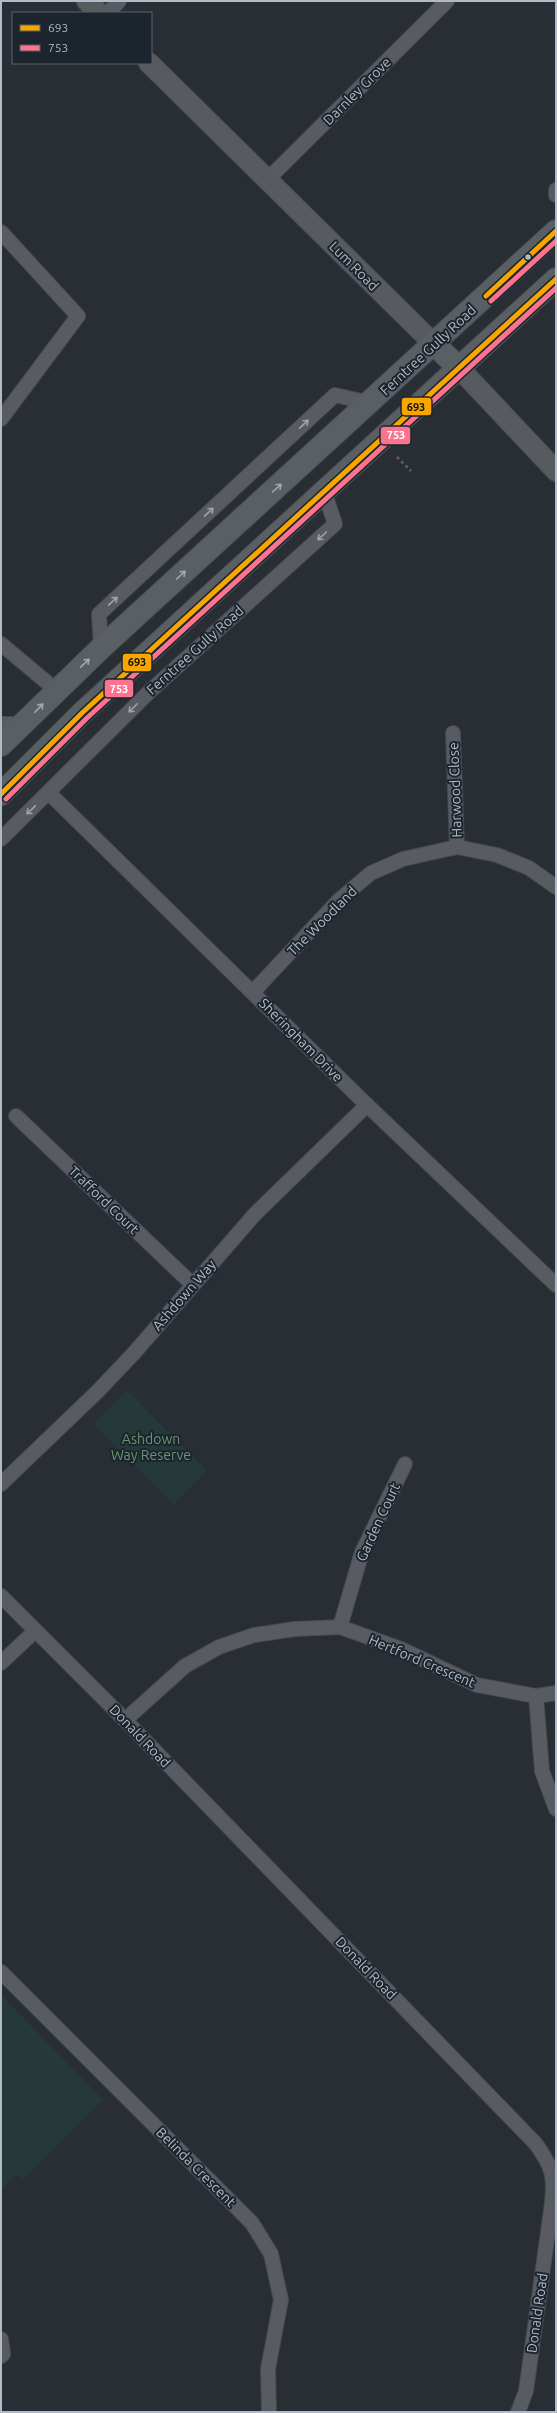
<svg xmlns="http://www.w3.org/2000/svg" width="557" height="2413" font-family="Ubuntu,sans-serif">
<rect width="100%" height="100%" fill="#282e34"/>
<!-- green -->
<g fill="#26393a">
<path d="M127,1390L207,1471L174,1504L95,1424Z"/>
<path d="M1,1995L103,2100L23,2179L17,2174L1,2189Z"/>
</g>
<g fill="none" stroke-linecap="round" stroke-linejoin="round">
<!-- street casing -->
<g stroke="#464a4f" stroke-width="16">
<g id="street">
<path d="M108,13L119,1"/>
<path d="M267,180L447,1"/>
<path d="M556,190V195"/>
<path d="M1,232L78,316L1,419"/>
<path d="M1,644L56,690"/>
<path d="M101,648L99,614L335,395L370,403"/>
<path d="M1,724H23"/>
<path d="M453,733L457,847"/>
<path d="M49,793L367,1105L556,1285"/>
<path d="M1,839L148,693L335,524L324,491"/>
<path d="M253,992L339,900L371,873L403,859L457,847L497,855L529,868L556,887"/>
<path d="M16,1116L192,1284"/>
<path d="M1,1484L98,1391L134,1353L255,1214L367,1105"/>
<path d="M1,1596L125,1720L536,2144C552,2167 555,2175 552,2203L526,2391L518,2412"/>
<path d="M340,1627L362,1552L405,1464"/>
<path d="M1,1663L35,1631"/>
<path d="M536,1696L542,1771L556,1809"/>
<path d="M125,1720L185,1666L219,1647L254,1635L295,1629L340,1627L401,1649L477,1685L536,1696L556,1693"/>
<path d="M1,1972L252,2223L271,2254L281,2300L268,2369L269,2412"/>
<path d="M1,2339L3,2354L1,2356"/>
</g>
</g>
<!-- secondary casing -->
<g stroke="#464a4f" stroke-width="22">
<g id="secondary">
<path d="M87,1L99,13"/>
<path d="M149,63L434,344"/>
<path d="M460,369L556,471"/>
</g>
</g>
<!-- primary casing -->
<g stroke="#464b51" stroke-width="24">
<g id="primary">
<path d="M434,344L460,369"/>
<path d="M1,745L101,648L556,231"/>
<path d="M1,794L82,713L556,279"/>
</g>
</g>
<!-- path -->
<path stroke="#5c6166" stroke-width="2.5" stroke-dasharray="3 3" stroke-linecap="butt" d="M397,457L411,471"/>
<!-- street -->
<use href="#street" stroke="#585c62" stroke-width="14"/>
<!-- secondary -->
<use href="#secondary" stroke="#575b60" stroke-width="20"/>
<!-- primary -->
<use href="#primary" stroke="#5a5f64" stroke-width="22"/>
<!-- bus-1 casing -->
<g stroke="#1c252e" stroke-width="8">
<g id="bus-1">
<path d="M486,296L556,231"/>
<path d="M1,794L82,713L556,279"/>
</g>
</g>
<!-- bus-2 casing -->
<g stroke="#1c252e" stroke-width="8">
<g id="bus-2">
<path d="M491,301L556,241"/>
<path d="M6,799L87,718L556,288"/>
</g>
</g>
<!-- bus-1 -->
<use href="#bus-1" stroke="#f7a600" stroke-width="5"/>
<!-- bus-2 -->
<use href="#bus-2" stroke="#fc738d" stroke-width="5"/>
</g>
<!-- one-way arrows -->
<defs><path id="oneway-shaft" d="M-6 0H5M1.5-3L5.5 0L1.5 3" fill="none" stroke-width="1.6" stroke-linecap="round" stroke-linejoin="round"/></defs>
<g stroke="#9ca3ac">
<use href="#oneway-shaft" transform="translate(304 424) rotate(-43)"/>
<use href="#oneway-shaft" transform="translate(209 512) rotate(-43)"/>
<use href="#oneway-shaft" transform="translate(322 536) rotate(138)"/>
<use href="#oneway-shaft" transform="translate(113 601) rotate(-43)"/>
<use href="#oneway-shaft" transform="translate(133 708) rotate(135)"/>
<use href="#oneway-shaft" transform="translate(31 810) rotate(136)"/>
</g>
<g stroke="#a0a9b2">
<use href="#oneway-shaft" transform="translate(277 488) rotate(-42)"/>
<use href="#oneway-shaft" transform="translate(181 575) rotate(-42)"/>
<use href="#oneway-shaft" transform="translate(85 663) rotate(-43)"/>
<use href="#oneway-shaft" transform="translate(39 708) rotate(-46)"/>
</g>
<!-- markers -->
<circle fill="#b2bbc5" stroke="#1c252e" stroke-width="1.5" cx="528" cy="257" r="3.5"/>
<g text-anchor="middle" stroke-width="4" stroke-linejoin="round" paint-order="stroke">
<!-- street labels -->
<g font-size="14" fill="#b2bbc5" stroke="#1c252e">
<text transform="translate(357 91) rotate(-45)" y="5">Darnley Grove</text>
<text transform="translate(354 266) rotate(45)" y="5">Lum Road</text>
<text transform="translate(428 350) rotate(-43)" y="5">Ferntree Gully Road</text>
<text transform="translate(195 650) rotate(-42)" y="5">Ferntree Gully Road</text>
<text transform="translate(455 790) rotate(-92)" y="5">Harwood Close</text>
<text transform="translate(322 921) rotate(-45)" y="5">The Woodland</text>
<text transform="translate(301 1040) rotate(45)" y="5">Sheringham Drive</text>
<text transform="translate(104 1200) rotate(44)" y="5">Trafford Court</text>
<text transform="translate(184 1295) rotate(-49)" y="5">Ashdown Way</text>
<text transform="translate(378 1522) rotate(-65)" y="5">Garden Court</text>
<text transform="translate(422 1661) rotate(23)" y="5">Hertford Crescent</text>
<text transform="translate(140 1736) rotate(46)" y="5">Donald Road</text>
<text transform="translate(366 1968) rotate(46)" y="5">Donald Road</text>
<text transform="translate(196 2167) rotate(45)" y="5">Belinda Crescent</text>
<text transform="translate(537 2313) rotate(-82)" y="5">Donald Road</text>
</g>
<!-- park labels -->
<g font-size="14" fill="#6a9571" stroke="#1c252e">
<text x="151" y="1444">Ashdown<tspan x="151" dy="16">Way Reserve</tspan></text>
</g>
</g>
<g stroke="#1c252e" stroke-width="1.5">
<rect x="401" y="397" width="31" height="19" rx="4" fill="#f7a600"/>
<rect x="380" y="426" width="31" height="19" rx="4" fill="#fc738d"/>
<rect x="122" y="653" width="30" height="19" rx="4" fill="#f7a600"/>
<rect x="104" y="679" width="30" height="19" rx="4" fill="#fc738d"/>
</g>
<g font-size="11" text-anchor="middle" font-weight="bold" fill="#fff">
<text x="396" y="439">753</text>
<text x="119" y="693">753</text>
</g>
<g font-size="11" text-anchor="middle" font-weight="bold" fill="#111">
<text x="416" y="411">693</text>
<text x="137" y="666">693</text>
</g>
<!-- border -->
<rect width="557" height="2413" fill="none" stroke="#b2bbc5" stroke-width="4"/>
<!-- legend -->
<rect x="12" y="12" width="140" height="52" fill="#1c252e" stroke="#58616a"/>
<rect x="20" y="25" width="20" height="6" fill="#f7a600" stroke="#58616a"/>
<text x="48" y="32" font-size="12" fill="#b2bbc5">693</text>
<rect x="20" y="45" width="20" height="6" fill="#fc738d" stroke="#58616a"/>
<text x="48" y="52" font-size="12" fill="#b2bbc5">753</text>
</svg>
